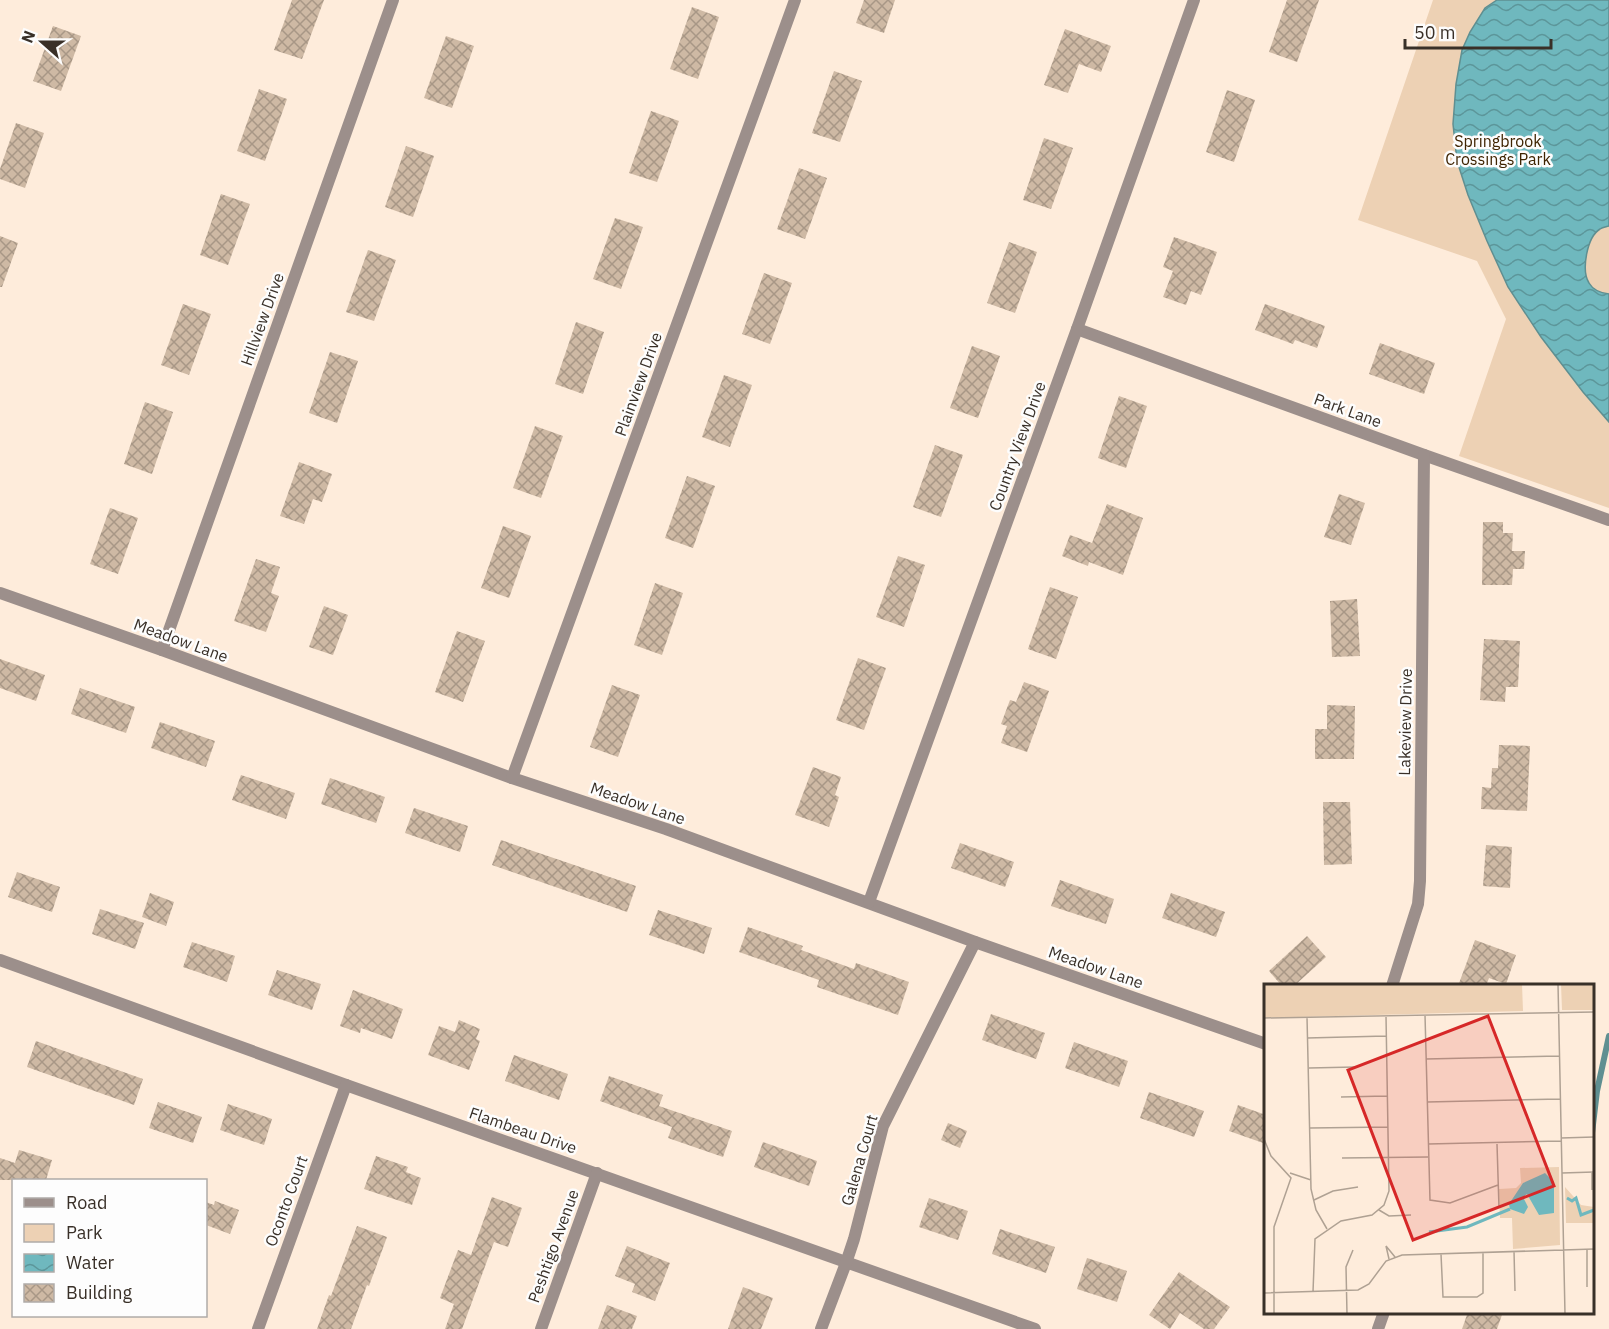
<svg xmlns="http://www.w3.org/2000/svg" width="1609" height="1329" font-family="'IBM Plex Sans',sans-serif">
<defs>
<pattern id="water-waves" width="16" height="10" patternUnits="userSpaceOnUse" patternTransform="scale(1.5)"><rect width="16" height="10" fill="#6fb8be"/><path d="M0 5q4-4 8 0t8 0" fill="none" stroke="#5c969a"/></pattern>
<pattern id="building-cross-hatch" width="8" height="8" patternUnits="userSpaceOnUse" patternTransform="scale(1.5)"><rect width="8" height="8" fill="#ceb9a4"/><path d="M0 0l8 8M0 8l8-8" fill="none" stroke="#a89786"/></pattern>
</defs>
<rect width="100%" height="100%" fill="#feecdb"/>
<!-- park -->
<path fill="#edd1b4" d="M1433,0H1609V508L1459,456L1506,319L1477,261L1358,220Z"/>
<!-- water -->
<path fill="url(#water-waves)" stroke="#5f8f91" stroke-width="1.5" d="M1497,0H1609V226C1606,227 1603,227 1600,229C1587,237 1581,270 1589,283C1593,290 1601,293 1609,294V422L1583,392L1541,337L1508,287L1487,241L1468,195L1457,161L1453,124L1456,84L1462,50L1470,32L1485,8Z"/>
<g fill="none" stroke-linecap="round" stroke-linejoin="round">
<!-- stream -->
<path stroke="#5f8f91" stroke-width="6" d="M1592,1133L1597,1091L1609,1036"/>
</g>
<!-- building -->
<g fill="url(#building-cross-hatch)">
<path d="M292,0H324L302,59L274,50Z"/>
<path d="M864,0H895L884,33L856,23Z"/>
<path d="M1287,0H1319L1297,62L1269,52Z"/>
<path d="M692,7L719,17L698,79L670,69Z"/>
<path d="M53,26L81,36L61,91L33,81Z"/>
<path d="M1065,29L1111,46L1101,72L1079,64L1068,93L1044,85Z"/>
<path d="M446,36L474,46L452,108L424,98Z"/>
<path d="M834,71L862,81L840,142L812,133Z"/>
<path d="M259,89L287,99L265,161L237,151Z"/>
<path d="M1227,90L1255,100L1234,162L1206,152Z"/>
<path d="M651,111L679,121L657,182L629,173Z"/>
<path d="M16,123L44,133L25,188L0,179V169Z"/>
<path d="M1044,138L1073,148L1051,209L1023,200Z"/>
<path d="M406,146L434,156L413,217L385,207Z"/>
<path d="M799,168L827,178L805,239L777,229Z"/>
<path d="M221,194L250,204L228,265L200,255Z"/>
<path d="M615,218L643,227L621,289L593,279Z"/>
<path d="M0,236L18,243L2,287H0Z"/>
<path d="M1174,237L1217,252L1201,295L1191,291L1186,305L1163,297L1173,271L1163,267Z"/>
<path d="M1009,242L1037,252L1015,313L987,303Z"/>
<path d="M368,250L396,260L374,321L346,312Z"/>
<path d="M764,273L792,283L770,344L742,334Z"/>
<path d="M183,304L211,314L189,375L161,365Z"/>
<path d="M1265,304L1325,326L1317,348L1295,340L1293,344L1255,330Z"/>
<path d="M576,322L604,332L583,394L555,384Z"/>
<path d="M1380,343L1435,363L1424,394L1369,374Z"/>
<path d="M972,346L1000,356L978,418L950,408Z"/>
<path d="M330,352L358,361L337,423L309,413Z"/>
<path d="M724,375L752,385L730,447L702,437Z"/>
<path d="M1119,396L1147,406L1126,468L1098,458Z"/>
<path d="M145,402L173,412L152,474L124,464Z"/>
<path d="M535,426L563,436L541,498L513,488Z"/>
<path d="M935,445L963,455L941,517L913,507Z"/>
<path d="M299,462L332,474L322,502L313,499L304,524L280,516Z"/>
<path d="M687,476L715,486L693,548L665,538Z"/>
<path d="M1339,494L1365,503L1351,545L1324,537Z"/>
<path d="M1107,504L1143,518L1123,575L1089,562L1088,566L1062,556L1070,535L1092,543Z"/>
<path d="M110,508L138,518L118,574L90,564Z"/>
<path d="M1483,522H1503V533H1513L1512,551H1525L1524,569H1513L1512,585H1482Z"/>
<path d="M503,526L531,536L509,598L481,588Z"/>
<path d="M898,556L925,565L904,627L876,617Z"/>
<path d="M256,559L280,567L271,593L279,596L266,632L234,621Z"/>
<path d="M655,583L683,593L662,655L634,645Z"/>
<path d="M1050,587L1078,597L1056,659L1028,649Z"/>
<path d="M1357,599L1360,656L1332,657L1330,601Z"/>
<path d="M324,606L348,615L333,655L309,647Z"/>
<path d="M457,631L485,641L463,702L435,692Z"/>
<path d="M1484,639L1520,641L1518,687H1506L1505,702L1480,700Z"/>
<path d="M858,658L886,668L864,730L836,720Z"/>
<path d="M0,659L45,675L36,701L0,688Z"/>
<path d="M1024,682L1049,691L1027,752L1001,743L1007,726L1001,724L1010,700L1016,702Z"/>
<path d="M612,685L640,695L618,757L590,747Z"/>
<path d="M80,688L135,707L126,733L71,714Z"/>
<path d="M1327,705L1355,706L1354,759H1315V729H1327Z"/>
<path d="M160,722L215,741L206,767L151,748Z"/>
<path d="M1499,745L1530,746L1527,811L1481,809L1482,787L1491,788L1492,768H1498Z"/>
<path d="M813,767L841,777L835,795L839,797L829,827L795,815Z"/>
<path d="M241,775L295,793L286,819L232,800Z"/>
<path d="M330,778L385,797L376,823L321,804Z"/>
<path d="M1323,802H1350L1352,864L1324,865Z"/>
<path d="M414,808L468,826L460,852L405,833Z"/>
<path d="M501,840L636,886L627,912L492,865Z"/>
<path d="M960,843L1014,862L1005,887L951,868Z"/>
<path d="M1486,845L1512,847L1510,888L1483,886Z"/>
<path d="M17,872L60,887L52,912L8,897Z"/>
<path d="M1060,880L1114,899L1106,924L1051,906Z"/>
<path d="M150,893L174,902L166,926L142,917Z"/>
<path d="M1171,893L1225,912L1216,937L1162,918Z"/>
<path d="M100,909L144,923L135,949L92,934Z"/>
<path d="M658,910L712,928L704,954L649,935Z"/>
<path d="M748,927L803,946L801,950L854,969L856,963L909,982L898,1015L817,987L819,980L739,952Z"/>
<path d="M1307,936L1326,957L1294,986H1282L1269,971Z"/>
<path d="M1475,940L1516,955L1506,984L1489,978L1486,986H1458Z"/>
<path d="M192,942L235,956L227,982L183,967Z"/>
<path d="M277,970L321,984L312,1010L268,995Z"/>
<path d="M353,990L403,1009L392,1039L361,1028L360,1033L340,1026Z"/>
<path d="M991,1014L1045,1033L1036,1059L982,1040Z"/>
<path d="M459,1020L480,1029L476,1039L480,1041L469,1070L428,1055L439,1026L455,1032Z"/>
<path d="M36,1041L143,1079L134,1105L27,1067Z"/>
<path d="M1074,1042L1128,1061L1119,1087L1065,1068Z"/>
<path d="M514,1055L568,1074L559,1100L505,1081Z"/>
<path d="M609,1076L663,1095L659,1106L732,1131L723,1157L668,1138L672,1127L600,1101Z"/>
<path d="M1149,1092L1204,1111L1194,1137L1140,1118Z"/>
<path d="M158,1102L202,1117L193,1143L149,1128Z"/>
<path d="M228,1104L272,1119L264,1145L220,1130Z"/>
<path d="M1238,1105L1266,1115V1144L1229,1131Z"/>
<path d="M948,1123L967,1131L960,1148L941,1140Z"/>
<path d="M763,1142L817,1161L809,1186L754,1167Z"/>
<path d="M19,1150L52,1160L46,1180H0V1158L15,1163Z"/>
<path d="M376,1156L408,1167L406,1172L421,1178L412,1205L364,1189Z"/>
<path d="M492,1197L522,1208L508,1247L494,1242L462,1329H445L454,1304L440,1298L458,1250L471,1255Z"/>
<path d="M929,1198L968,1211L958,1240L919,1227Z"/>
<path d="M215,1201L239,1210L230,1234L206,1225V1202L214,1205Z"/>
<path d="M357,1226L387,1237L369,1286L367,1285L351,1329H317L329,1295L331,1296Z"/>
<path d="M1000,1229L1055,1247L1046,1273L992,1254Z"/>
<path d="M627,1246L670,1263L655,1301L632,1292L635,1284L615,1276Z"/>
<path d="M1087,1258L1127,1271L1117,1302L1077,1289Z"/>
<path d="M1179,1272L1230,1307L1214,1329H1204L1180,1313L1170,1329L1149,1315Z"/>
<path d="M743,1287L773,1298L761,1329H728Z"/>
<path d="M607,1305L637,1316L632,1329H598Z"/>
<path d="M1468,1312H1503L1497,1329H1462Z"/>
</g>
<g fill="none" stroke-linecap="round" stroke-linejoin="round">
<!-- street -->
<g stroke="#9c8f8b" stroke-width="12">
<path d="M1077,329L1424,455L1609,520"/>
<path d="M0,593L162,650L512,778L666,829L975,942L1266,1044"/>
<path d="M162,650L393,0"/>
<path d="M512,778L795,0"/>
<path d="M869,902L1077,329L1194,0"/>
<path d="M0,960L346,1085L1035,1329"/>
<path d="M1392,986L1418,904L1420,881L1424,455"/>
<path d="M258,1329L346,1085"/>
<path d="M541,1329L597,1173"/>
<path d="M821,1329L846,1263L854,1239L883,1126L975,942"/>
<path d="M1378,1329L1384,1312"/>
</g>
</g>
<g text-anchor="middle" stroke-width="5" stroke-linejoin="round" paint-order="stroke">
<!-- park labels -->
<g font-size="16" fill="#3f2402" stroke="#fdfdfd">
<text x="1498" y="147">Springbrook<tspan x="1498" dy="18">Crossings Park</tspan></text>
</g>
<!-- street labels -->
<g font-size="16" fill="#393028" stroke="#fdfdfd">
<text transform="translate(262 319) rotate(-70)" y="6">Hillview Drive</text>
<text transform="translate(638 384) rotate(-70)" y="6">Plainview Drive</text>
<text transform="translate(1348 410) rotate(20)" y="6">Park Lane</text>
<text transform="translate(1017 446) rotate(-70)" y="6">Country View Drive</text>
<text transform="translate(181 640) rotate(20)" y="6">Meadow Lane</text>
<text transform="translate(1405 722) rotate(-89)" y="6">Lakeview Drive</text>
<text transform="translate(638 803) rotate(19)" y="6">Meadow Lane</text>
<text transform="translate(1096 967) rotate(19)" y="6">Meadow Lane</text>
<text transform="translate(523 1130) rotate(19)" y="6">Flambeau Drive</text>
<text transform="translate(859 1160) rotate(-74)" y="6">Galena Court</text>
<text transform="translate(286 1201) rotate(-70)" y="6">Oconto Court</text>
<text transform="translate(553 1246) rotate(-70)" y="6">Peshtigo Avenue</text>
</g>
</g>
<!-- overview -->
<g transform="translate(1264 984)">
<rect width="330" height="330" fill="#feecdb"/>
<path d="M0,0H258L259,27L0,34ZM297,0H330V26H298ZM295,183L296,261L249,265L248,234H236L235,205L252,204L257,199L256,184ZM301,203L317,221L330,223V239H302Z" fill="#edd1b4"/>
<path d="M281,189L290,198V229L275,231L263,210L259,213L264,223L260,230L246,225L245,220L259,199Z" fill="#6fb8be"/>
<path fill="none" stroke="#6fb8be" stroke-width="3" d="M303,214L308,217L312,214L317,231L330,226M165,248L203,243L246,225"/>
<path fill="none" stroke="#afa193" stroke-width="1.5" d="M294,0L301,330M161,31L166,216L186,219L234,201M43,33L47,205L52,226L63,245M0,34L330,28M43,54L122,52M162,75L295,72M45,84L91,83M0,107V131M77,113L123,112M163,118L296,115M46,144L124,143M297,154L330,153M0,155L7,172L27,194L10,243V330M164,160L297,157M233,160L235,224M78,174L164,173M328,188V206M26,189L47,196M298,189L330,188M50,216L69,207L94,203M115,226L125,232L147,231M323,265V303M250,267L251,307M177,270L179,313H213L219,309V268M125,275L122,262L131,273M49,308L51,255L77,237L108,231L120,221L125,207L122,32M0,309L94,306L105,300L122,277L138,271L330,265M83,330L82,283L89,266"/>
<path fill="#d62828" fill-opacity="0.15" stroke="#d62828" stroke-width="3" d="M224,32L290,202L149,256L84,86Z"/>
<rect width="330" height="330" fill="none" stroke="#393028" stroke-width="3"/>
</g>
<!-- legend -->
<rect x="12" y="1179" width="195" height="138" fill="#fdfdfd" stroke="#afaba8" stroke-width="1.5"/>
<rect x="24" y="1198" width="30" height="9" fill="#9c8f8b" stroke="#afaba8" stroke-width="1.5"/>
<text x="66" y="1209" font-size="18" fill="#393028">Road</text>
<rect x="24" y="1224" width="30" height="18" fill="#edd1b4" stroke="#afaba8" stroke-width="1.5"/>
<text x="66" y="1239" font-size="18" fill="#393028">Park</text>
<rect x="24" y="1254" width="30" height="18" fill="url(#water-waves)" stroke="#afaba8" stroke-width="1.5"/>
<text x="66" y="1269" font-size="18" fill="#393028">Water</text>
<rect x="24" y="1284" width="30" height="18" fill="url(#building-cross-hatch)" stroke="#afaba8" stroke-width="1.5"/>
<text x="66" y="1299" font-size="18" fill="#393028">Building</text>
<!-- north arrow -->
<g transform="translate(42 42) rotate(291)" stroke="#fdfdfd" stroke-width="4.5" paint-order="stroke">
<path d="M0-4.5L10 22L0 15L-10 22Z" fill="#393028"/>
<text y="-9" font-size="16" font-weight="bold" text-anchor="middle" fill="#393028">N</text>
</g>
<!-- scale -->
<path d="M1405 39v9h146v-9" fill="none" stroke="#393028" stroke-width="3"/>
<text x="1414" y="39" font-size="18" fill="#393028" stroke="#fdfdfd" stroke-width="4.5" paint-order="stroke">50 m</text>
</svg>
